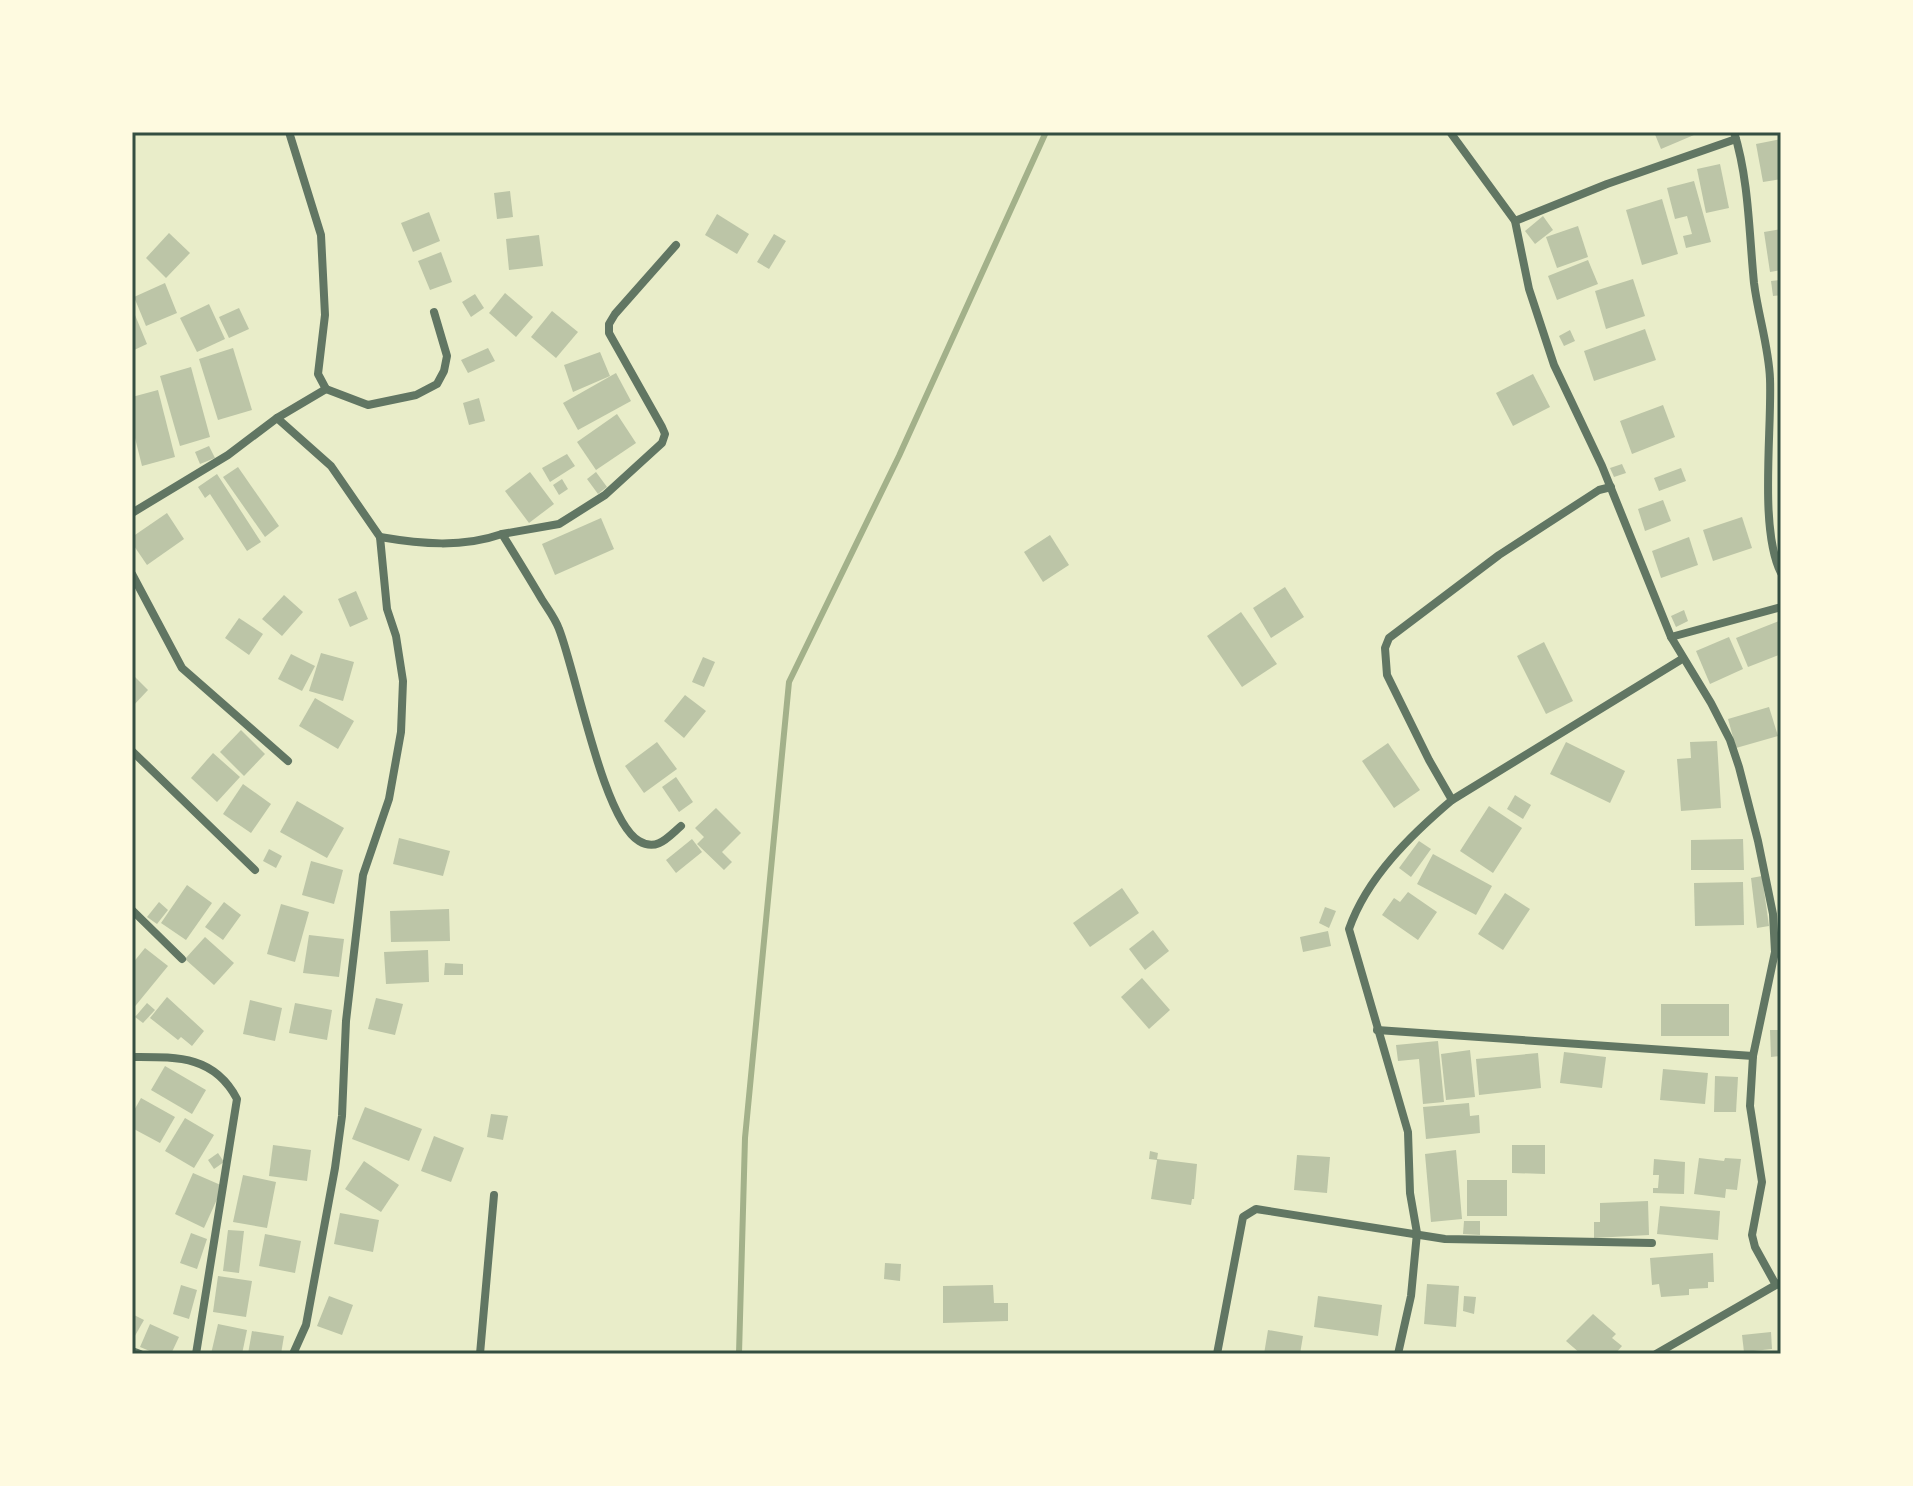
<svg xmlns="http://www.w3.org/2000/svg" width="1913" height="1486" font-family="Mulish,sans-serif">
<rect width="100%" height="100%" fill="#e9edc9"/>
<g fill="none" stroke-linecap="round" stroke-linejoin="round">
<!-- stream -->
<path stroke="#a3b18a" stroke-width="6" d="M739,1354L745,1138L789,682L899,456L1046,132"/>
</g>
<!-- building -->
<g fill="#bcc5a7">
<path d="M1654,132H1701L1661,149Z"/>
<path d="M1781,139V179L1763,182L1756,144Z"/>
<path d="M1720,164L1729,208L1706,213L1697,169Z"/>
<path d="M1694,181L1711,242L1686,248L1683,236L1692,234L1687,216L1675,219L1667,188Z"/>
<path d="M510,191L513,217L497,219L494,193Z"/>
<path d="M1662,199L1678,254L1642,265L1626,210Z"/>
<path d="M429,212L440,241L413,252L401,223Z"/>
<path d="M717,214L749,234L737,254L705,235Z"/>
<path d="M1543,216L1553,230L1535,244L1525,231Z"/>
<path d="M1578,226L1588,257L1557,268L1546,237Z"/>
<path d="M1781,229V270L1770,272L1764,232Z"/>
<path d="M169,233L190,253L166,278L146,258Z"/>
<path d="M774,234L786,241L769,269L757,262Z"/>
<path d="M539,235L543,266L509,270L506,239Z"/>
<path d="M441,252L452,282L430,290L418,261Z"/>
<path d="M1588,260L1598,284L1557,300L1548,276Z"/>
<path d="M1633,279L1645,316L1606,329L1595,291Z"/>
<path d="M1781,280V295L1773,296L1771,281Z"/>
<path d="M165,283L177,313L146,326L134,297Z"/>
<path d="M505,293L533,317L516,337L489,313Z"/>
<path d="M475,294L484,308L471,317L462,302Z"/>
<path d="M209,304L225,339L197,352L180,318Z"/>
<path d="M239,308L249,329L229,338L219,317Z"/>
<path d="M552,311L578,332L556,358L531,337Z"/>
<path d="M135,315L147,344L132,351V316Z"/>
<path d="M1645,329L1656,360L1594,381L1584,351Z"/>
<path d="M1570,330L1575,341L1564,346L1559,336Z"/>
<path d="M233,348L252,410L218,420L199,359Z"/>
<path d="M488,348L495,361L468,373L461,360Z"/>
<path d="M600,352L610,376L573,392L564,365Z"/>
<path d="M191,367L210,437L180,446L160,376Z"/>
<path d="M616,373L631,401L578,430L563,403Z"/>
<path d="M1533,374L1550,407L1513,426L1496,393Z"/>
<path d="M158,390L175,457L142,466L132,426V397Z"/>
<path d="M479,398L485,421L469,425L463,403Z"/>
<path d="M1663,405L1675,437L1632,454L1620,421Z"/>
<path d="M617,414L636,443L596,470L577,442Z"/>
<path d="M209,446L215,458L200,464L195,452Z"/>
<path d="M567,454L575,466L550,482L542,468Z"/>
<path d="M1622,464L1626,473L1614,477L1610,468Z"/>
<path d="M238,467L279,526L265,537L223,477Z"/>
<path d="M1681,468L1686,481L1659,491L1654,478Z"/>
<path d="M530,472L554,504L529,523L505,491Z"/>
<path d="M596,472L607,487L598,494L587,479Z"/>
<path d="M217,474L261,542L247,551L210,494L205,498L198,487Z"/>
<path d="M562,479L568,489L559,495L553,485Z"/>
<path d="M1663,500L1671,521L1645,531L1638,509Z"/>
<path d="M167,513L184,539L147,565L132,543V537Z"/>
<path d="M1742,517L1752,548L1713,561L1703,530Z"/>
<path d="M601,518L614,549L555,575L542,544Z"/>
<path d="M1050,535L1069,565L1043,582L1024,552Z"/>
<path d="M1689,537L1698,565L1661,578L1652,551Z"/>
<path d="M1285,587L1304,617L1271,638L1253,608Z"/>
<path d="M356,591L368,619L350,627L338,599Z"/>
<path d="M284,595L303,612L282,636L262,619Z"/>
<path d="M1684,610L1688,621L1676,627L1671,616Z"/>
<path d="M1241,612L1277,664L1242,687L1207,636Z"/>
<path d="M239,618L263,634L249,655L225,638Z"/>
<path d="M1779,621L1781,654L1748,667L1736,638Z"/>
<path d="M1729,637L1743,669L1710,684L1696,651Z"/>
<path d="M1544,642L1573,701L1546,714L1517,656Z"/>
<path d="M321,653L354,662L343,701L309,691Z"/>
<path d="M291,654L315,666L302,691L278,679Z"/>
<path d="M703,657L715,662L704,687L692,682Z"/>
<path d="M132,674L148,690L132,707Z"/>
<path d="M685,695L706,711L684,738L664,721Z"/>
<path d="M315,698L354,721L338,749L299,726Z"/>
<path d="M1769,707L1778,736L1736,748L1728,719Z"/>
<path d="M241,730L265,754L244,776L220,752Z"/>
<path d="M1717,741L1721,808L1681,811L1677,759L1691,758L1690,742Z"/>
<path d="M657,742L677,769L644,793L625,766Z"/>
<path d="M1566,742L1625,771L1610,803L1550,774Z"/>
<path d="M1388,743L1420,790L1394,808L1362,761Z"/>
<path d="M213,753L240,777L217,802L191,778Z"/>
<path d="M676,777L693,802L679,812L662,787Z"/>
<path d="M243,784L271,804L251,833L223,814Z"/>
<path d="M1515,795L1531,805L1523,819L1507,809Z"/>
<path d="M297,801L344,828L327,858L280,832Z"/>
<path d="M1489,806L1522,828L1493,873L1460,851Z"/>
<path d="M716,808L741,833L722,852L732,862L724,870L697,844L704,837L695,828Z"/>
<path d="M399,838L450,851L443,876L393,864Z"/>
<path d="M692,839L702,852L676,873L666,860Z"/>
<path d="M1743,839L1744,870H1691V840Z"/>
<path d="M1419,841L1431,849L1411,877L1399,868Z"/>
<path d="M269,849L282,856L276,868L263,861Z"/>
<path d="M1433,854L1492,886L1476,915L1417,884Z"/>
<path d="M311,861L343,870L334,904L302,895Z"/>
<path d="M1762,876L1769,926L1757,928L1751,878Z"/>
<path d="M1743,882L1744,925L1695,926L1694,883Z"/>
<path d="M187,885L212,903L186,940L161,923Z"/>
<path d="M1122,888L1139,913L1090,947L1073,923Z"/>
<path d="M1408,892L1437,912L1418,940L1382,915L1394,898L1400,902Z"/>
<path d="M1505,893L1530,909L1503,950L1478,934Z"/>
<path d="M159,902L168,910L157,924L147,917Z"/>
<path d="M224,902L241,915L223,940L205,927Z"/>
<path d="M281,904L309,912L295,962L267,954Z"/>
<path d="M1325,907L1336,911L1329,928L1319,923Z"/>
<path d="M449,909L450,941L391,942L390,911Z"/>
<path d="M1153,930L1169,951L1145,970L1129,949Z"/>
<path d="M1328,931L1331,946L1303,952L1300,937Z"/>
<path d="M309,935L344,939L339,977L303,973Z"/>
<path d="M205,937L234,963L214,985L185,959Z"/>
<path d="M145,948L168,966L132,1010V964Z"/>
<path d="M428,950L429,982L386,984L384,952Z"/>
<path d="M445,963L463,964V975H444Z"/>
<path d="M1142,978L1170,1010L1149,1029L1121,997Z"/>
<path d="M167,997L204,1031L192,1046L181,1037L178,1040L150,1018Z"/>
<path d="M376,998L403,1004L395,1035L368,1029Z"/>
<path d="M250,1000L282,1008L275,1041L243,1034Z"/>
<path d="M147,1003L155,1010L143,1023L135,1017Z"/>
<path d="M295,1003L332,1010L327,1040L289,1033Z"/>
<rect x="1661" y="1004" width="68" height="32"/>
<path d="M1770,1030H1781V1056L1771,1057Z"/>
<path d="M1438,1041L1444,1102L1423,1104L1419,1059L1398,1061L1396,1045Z"/>
<path d="M1470,1050L1475,1097L1446,1100L1441,1054Z"/>
<path d="M1564,1052L1606,1057L1602,1088L1560,1083Z"/>
<path d="M1538,1053L1541,1088L1479,1095L1476,1059Z"/>
<path d="M165,1066L206,1090L192,1114L151,1090Z"/>
<path d="M1663,1069L1708,1073L1705,1104L1660,1100Z"/>
<path d="M1715,1076L1738,1077L1736,1112H1714Z"/>
<path d="M141,1098L175,1117L160,1143L132,1128V1114Z"/>
<path d="M1469,1103L1470,1116L1479,1115L1480,1133L1426,1139L1423,1107Z"/>
<path d="M365,1107L422,1129L409,1161L352,1139Z"/>
<path d="M491,1114L508,1116L503,1140L487,1137Z"/>
<path d="M185,1118L214,1135L194,1168L165,1151Z"/>
<path d="M434,1136L464,1148L451,1182L421,1171Z"/>
<path d="M273,1145L311,1150L307,1181L269,1176Z"/>
<path d="M1512,1145H1545V1174L1512,1173Z"/>
<path d="M1456,1150L1462,1219L1431,1222L1425,1154Z"/>
<path d="M1150,1151L1158,1153L1157,1159L1197,1164L1194,1199H1192L1191,1205L1151,1199L1157,1160L1149,1159Z"/>
<path d="M218,1153L224,1162L214,1169L208,1160Z"/>
<path d="M1297,1155L1330,1157L1327,1193L1294,1190Z"/>
<path d="M1699,1158L1724,1161L1725,1158L1741,1159L1737,1190L1726,1189L1725,1198L1694,1194Z"/>
<path d="M1654,1159L1685,1162L1684,1194L1653,1193V1188H1658L1659,1175H1653Z"/>
<path d="M364,1161L399,1185L381,1212L345,1189Z"/>
<path d="M193,1173L223,1186L204,1228L175,1214Z"/>
<path d="M243,1175L276,1182L267,1228L233,1222Z"/>
<rect x="1467" y="1180" width="40" height="36"/>
<path d="M1648,1201L1649,1235L1594,1238V1222H1600V1203Z"/>
<path d="M1660,1206L1720,1211L1718,1240L1657,1234Z"/>
<path d="M340,1213L379,1220L373,1252L334,1244Z"/>
<path d="M1464,1221H1480V1235L1463,1234Z"/>
<path d="M228,1230L244,1231L239,1273L223,1271Z"/>
<path d="M191,1233L207,1239L197,1269L180,1263Z"/>
<path d="M265,1234L301,1241L295,1273L259,1266Z"/>
<path d="M1713,1253L1714,1282H1708V1288L1689,1289V1295L1661,1297L1659,1284L1652,1285L1650,1258Z"/>
<path d="M885,1263L901,1264L900,1281L884,1279Z"/>
<path d="M218,1276L252,1281L246,1317L213,1312Z"/>
<path d="M1427,1284L1459,1286L1456,1327L1424,1324Z"/>
<path d="M181,1285L197,1290L189,1319L173,1314Z"/>
<path d="M993,1285L994,1303H1008V1321L943,1323V1286Z"/>
<path d="M329,1296L353,1305L342,1335L317,1326Z"/>
<path d="M1318,1296L1382,1305L1378,1336L1314,1327Z"/>
<path d="M1464,1296L1476,1297L1474,1314L1463,1311Z"/>
<path d="M132,1314L144,1320L132,1341Z"/>
<path d="M1593,1314L1616,1334L1612,1338L1622,1346L1615,1354H1581L1566,1341Z"/>
<path d="M150,1324L179,1337L171,1354H157L140,1347Z"/>
<path d="M218,1324L247,1330L242,1354H211Z"/>
<path d="M1268,1330L1303,1336L1300,1354H1264Z"/>
<path d="M252,1331L284,1336L281,1354H248Z"/>
<path d="M1771,1332L1772,1349L1744,1352L1742,1335Z"/>
</g>
<g fill="none" stroke-linecap="round" stroke-linejoin="round">
<!-- minor -->
<g stroke="#617663" stroke-width="8">
<path d="M1450,132L1515,221L1529,289L1554,365L1602,466L1671,637L1711,703L1730,740L1739,767L1758,841L1773,914L1775,952L1753,1056L1750,1106L1762,1182L1752,1235L1755,1247L1776,1285"/>
<path d="M1734,132C1749,180 1749,233 1754,283C1758,315 1769,348 1770,379C1772,431 1759,529 1781,573"/>
<path d="M1515,221L1607,184L1736,139"/>
<path d="M326,389L368,405L416,395L437,384L444,371L447,356L434,312"/>
<path d="M277,418L331,466L380,537L387,609L396,636L403,681L401,732L389,799L363,875L346,1021L342,1116L335,1168L306,1325L293,1354"/>
<path d="M132,513L228,455L277,418L326,389L318,374L325,315L321,235L289,132"/>
<path d="M502,534L559,524L605,495L662,443L665,434L662,427L609,333V324L615,314L676,245"/>
<path d="M380,537C421,544 462,548 502,534C515,555 528,576 541,598C547,608 555,618 559,629C576,672 603,820 639,841C657,852 668,837 681,826"/>
<path d="M132,574L182,668L288,761"/>
<path d="M1671,637L1781,607"/>
<path d="M132,751L255,870"/>
<path d="M1452,800L1682,659"/>
<path d="M132,910L182,959"/>
<path d="M1377,1030L1753,1056"/>
<path d="M132,1057C176,1057 214,1055 237,1099L196,1354"/>
<path d="M132,1351L140,1354"/>
<path d="M480,1354L494,1195"/>
<path d="M1217,1354L1243,1217L1256,1209L1445,1239L1652,1243"/>
<path d="M1398,1354L1411,1296L1417,1233L1410,1193L1408,1132L1349,929C1367,877 1412,834 1452,800L1429,760L1387,675L1385,648L1389,638L1499,555L1599,490L1611,487"/>
<path d="M1656,1354L1781,1282"/>
</g>
</g>
<!-- border -->
<rect width="1913" height="1486" fill="none" stroke="#fefae0" stroke-width="268"/>
<rect x="134" y="134" width="1645" height="1218" fill="none" stroke="#344e41" stroke-width="3"/>
</svg>
